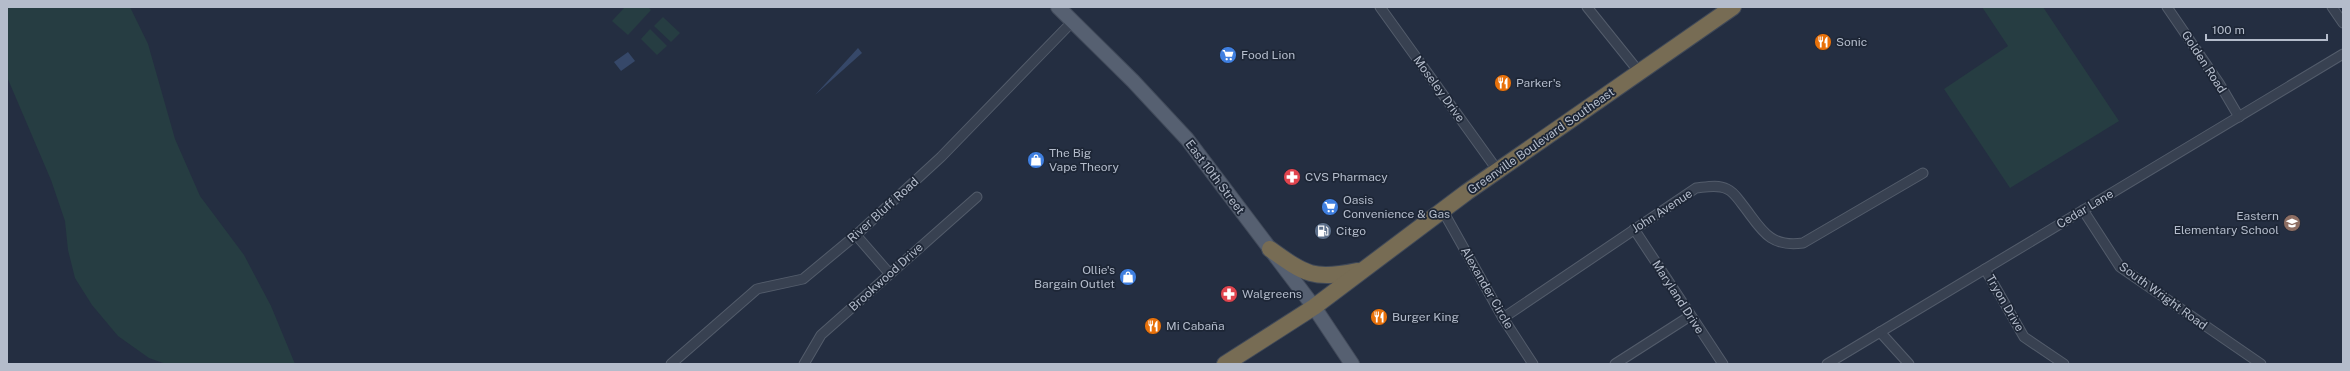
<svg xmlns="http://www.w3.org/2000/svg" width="2350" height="371" font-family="'Public Sans',sans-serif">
<rect width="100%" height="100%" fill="#242e41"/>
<!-- green -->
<g fill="#263d42">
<path d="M7,7H130L148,44L175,139L200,196L244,255L271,306L295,364H166L149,358L118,336L92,305L75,278L68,250L65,221L51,180L7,77Z"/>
<path d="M625,7H648L651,10L628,35L612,21Z"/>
<path d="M1982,7H2043L2119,121L2010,188L1944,89L2008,46Z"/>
<path d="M663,17L680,33L671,42L654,26Z"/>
<path d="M650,29L667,46L657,55L641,39Z"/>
</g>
<!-- water -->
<g fill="#364869">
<path d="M858,48L862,53L815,95Z"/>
<path d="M628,52L635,61L621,71L614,62Z"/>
</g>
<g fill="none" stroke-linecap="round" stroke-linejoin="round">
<!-- street casing -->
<g stroke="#535c6b" stroke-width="11">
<g id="street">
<path d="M1380,7L1498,171"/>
<path d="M1587,7L1640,73"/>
<path d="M2167,7L2219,83L2239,117"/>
<path d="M2332,7L2343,23"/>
<path d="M2083,210L2120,267L2261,364"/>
<path d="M1443,211L1503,318L1533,364"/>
<path d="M1634,229L1723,364"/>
<path d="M856,235L889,273"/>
<path d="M1985,269L2024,337L2064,364"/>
<path d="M1503,318L1696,188C1706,187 1718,184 1727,189C1734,192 1738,199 1742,204C1761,228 1768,248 1803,243L1923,173"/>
<path d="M1880,332L1909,364"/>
<path d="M671,364L757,289L803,279L856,235L941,157L1073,21"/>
<path d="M804,364L821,335L977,197"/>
<path d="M1615,364L1690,316"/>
<path d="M1827,364L2343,54"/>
</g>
</g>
<!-- primary casing -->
<g stroke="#414a5a" stroke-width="16">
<path id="primary" d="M1058,7L1133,81L1187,139L1314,307L1352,364"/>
</g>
<!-- highway casing -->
<g stroke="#404958" stroke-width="18">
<g id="highway">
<path d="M1270,249C1306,275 1314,280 1357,271"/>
<path d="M1225,364L1314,307L1467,192L1733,7"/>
</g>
</g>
<!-- street -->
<use href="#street" stroke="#384151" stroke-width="9"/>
<!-- primary -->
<use href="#primary" stroke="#566071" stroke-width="14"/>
<!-- highway -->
<use href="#highway" stroke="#776c54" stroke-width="16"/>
</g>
<!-- icons -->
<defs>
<g id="restaurant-disc" transform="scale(0.9)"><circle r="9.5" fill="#e8710a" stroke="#1d2636"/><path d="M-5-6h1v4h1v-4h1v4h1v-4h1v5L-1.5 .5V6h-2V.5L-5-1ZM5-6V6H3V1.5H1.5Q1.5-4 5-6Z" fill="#fff"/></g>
<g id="supermarket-disc" transform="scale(0.9)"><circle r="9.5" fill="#3f7fe0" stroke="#1d2636"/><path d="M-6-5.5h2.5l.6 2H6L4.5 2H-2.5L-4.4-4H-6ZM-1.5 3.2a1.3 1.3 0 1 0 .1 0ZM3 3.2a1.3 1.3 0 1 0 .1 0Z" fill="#fff"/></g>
<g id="shop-disc" transform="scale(0.9)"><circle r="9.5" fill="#3f7fe0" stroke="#1d2636"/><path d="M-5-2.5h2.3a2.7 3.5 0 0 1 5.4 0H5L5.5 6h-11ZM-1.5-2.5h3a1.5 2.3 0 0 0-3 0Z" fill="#fff"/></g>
<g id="pharmacy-disc" transform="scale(0.9)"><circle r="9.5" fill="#e0444e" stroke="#1d2636"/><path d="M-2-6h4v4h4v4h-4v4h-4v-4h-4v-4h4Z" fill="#fff"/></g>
<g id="school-disc" transform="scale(0.9)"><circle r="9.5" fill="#8d6e63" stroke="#1d2636"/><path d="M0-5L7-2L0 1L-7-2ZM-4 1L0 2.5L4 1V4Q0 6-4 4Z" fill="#fff"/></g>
<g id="fuel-disc" transform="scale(0.9)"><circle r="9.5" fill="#5c6f8a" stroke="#1d2636"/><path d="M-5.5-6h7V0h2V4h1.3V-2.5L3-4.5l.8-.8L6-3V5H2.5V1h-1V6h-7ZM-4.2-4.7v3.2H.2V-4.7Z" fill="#fff"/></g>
</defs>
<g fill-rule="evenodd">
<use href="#restaurant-disc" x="1823" y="42"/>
<use href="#supermarket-disc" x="1228" y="55"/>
<use href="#restaurant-disc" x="1503" y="83"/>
<use href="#shop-disc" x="1036" y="160"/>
<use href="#pharmacy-disc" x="1292" y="177"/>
<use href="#supermarket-disc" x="1330" y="207"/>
<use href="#school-disc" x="2292" y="223"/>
<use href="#fuel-disc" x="1323" y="231"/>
<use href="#shop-disc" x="1128" y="277"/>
<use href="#pharmacy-disc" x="1229" y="294"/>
<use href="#restaurant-disc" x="1379" y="317"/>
<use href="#restaurant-disc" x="1153" y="326"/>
</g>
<g text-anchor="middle" stroke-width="3.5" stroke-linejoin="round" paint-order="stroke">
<!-- poi labels -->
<g font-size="12" fill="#b4bccb" stroke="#1d2636" text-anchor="start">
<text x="1836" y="46">Sonic</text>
<text x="1241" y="59">Food Lion</text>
<text x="1516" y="87">Parker's</text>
<text x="1049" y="157">The Big<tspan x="1049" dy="14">Vape Theory</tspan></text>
<text x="1305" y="181">CVS Pharmacy</text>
<text x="1343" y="204">Oasis<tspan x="1343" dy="14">Convenience &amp; Gas</tspan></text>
<text x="2279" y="220" text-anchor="end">Eastern<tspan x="2279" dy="14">Elementary School</tspan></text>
<text x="1336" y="235">Citgo</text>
<text x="1115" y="274" text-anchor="end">Ollie's<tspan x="1115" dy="14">Bargain Outlet</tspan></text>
<text x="1242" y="298">Walgreens</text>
<text x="1392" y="321">Burger King</text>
<text x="1166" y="330">Mi Cabaña</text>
</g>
<!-- street labels -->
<g font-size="12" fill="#b4bccb" stroke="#1d2636">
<text transform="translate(2204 62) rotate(57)" y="4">Golden Road</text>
<text transform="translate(1439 89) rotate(54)" y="4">Moseley Drive</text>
<text transform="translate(1541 141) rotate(-35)" y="4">Greenville Boulevard Southeast</text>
<text transform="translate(1215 177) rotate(53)" y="4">East 10th Street</text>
<text transform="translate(2085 209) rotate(-31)" y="4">Cedar Lane</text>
<text transform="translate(883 210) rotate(-42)" y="4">River Bluff Road</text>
<text transform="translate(1662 211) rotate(-33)" y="4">John Avenue</text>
<text transform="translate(886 277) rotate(-42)" y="4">Brookwood Drive</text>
<text transform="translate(1487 288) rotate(60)" y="4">Alexander Circle</text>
<text transform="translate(2163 296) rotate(36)" y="4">South Wright Road</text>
<text transform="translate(1678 297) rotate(57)" y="4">Maryland Drive</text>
<text transform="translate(2005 303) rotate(60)" y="4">Tryon Drive</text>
</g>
</g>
<!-- border -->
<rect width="2350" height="371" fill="none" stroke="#b4bccb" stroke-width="16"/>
<!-- scale -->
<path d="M2206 34v6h121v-6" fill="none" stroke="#b4bccb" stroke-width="2"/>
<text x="2212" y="34" font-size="12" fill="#b4bccb" stroke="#1d2636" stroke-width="3" paint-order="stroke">100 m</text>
</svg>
